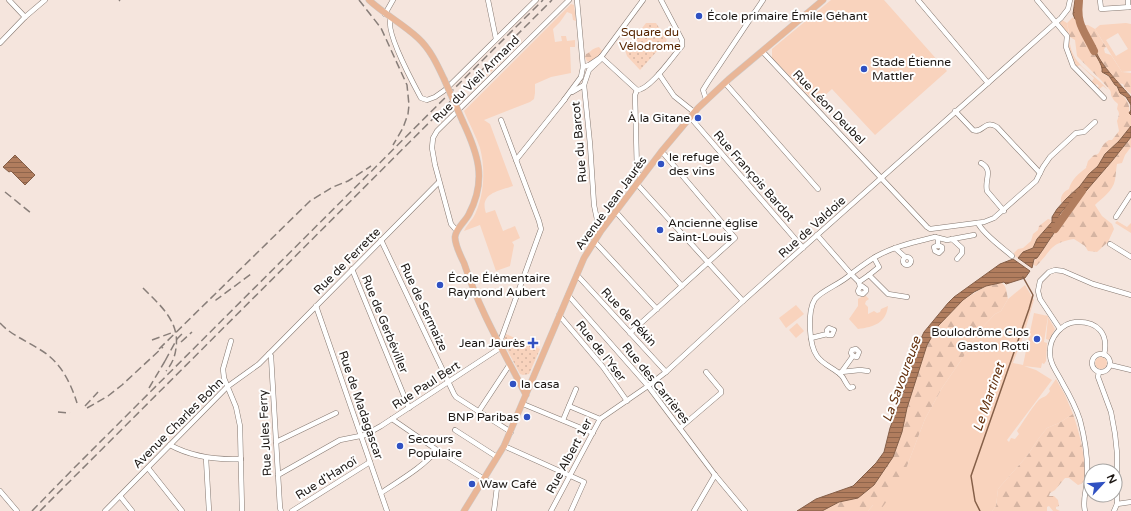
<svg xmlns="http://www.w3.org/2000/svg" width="1131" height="511" font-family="'Varela Round',sans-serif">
<defs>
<pattern id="forest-firs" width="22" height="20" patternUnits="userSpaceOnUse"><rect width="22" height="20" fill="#f9d3bd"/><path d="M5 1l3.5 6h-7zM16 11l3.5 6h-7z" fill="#d5b4a2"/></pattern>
<pattern id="park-dots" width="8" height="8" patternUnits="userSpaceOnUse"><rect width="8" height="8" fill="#f9d3bd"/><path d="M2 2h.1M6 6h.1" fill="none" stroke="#d5b4a2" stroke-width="1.8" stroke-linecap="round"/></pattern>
<pattern id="water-rules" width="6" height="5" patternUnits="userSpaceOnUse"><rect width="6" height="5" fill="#b17d5e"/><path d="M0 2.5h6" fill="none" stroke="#8f654c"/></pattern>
</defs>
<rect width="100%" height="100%" fill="#f5e5dd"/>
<!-- green -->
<g fill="#f9d3bd" fill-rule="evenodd">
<path d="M831,0H884L947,71L875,135L832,89L816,103L772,58V49Z"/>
<path d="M571,4L574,5L576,21L573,20L572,14L567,12L560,22L553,29L555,42L562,41L561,36H566L567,41L575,40V47H570L571,73L551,77L535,84V93L534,99L530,102L484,120L490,124L513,186C499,191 479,193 486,213L495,210L503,231L515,226L520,238L512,242L514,245L510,266L496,271L480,225L464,231C466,226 470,222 473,218C484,199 486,170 480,148C476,136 469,123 464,111Z"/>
<path d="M1062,20L1067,23C1069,32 1069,46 1073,54C1079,68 1099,78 1108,90L1103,86L1098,90L1097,88L1099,86L1097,84L1094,86L1091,83L1094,78L1080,65L1076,67L1068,46V34L1059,23Z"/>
<path d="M1126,23L1131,24V71L1122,72L1095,29L1100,25ZM1118,33L1128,49L1116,56L1106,40Z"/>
<path d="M521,39L522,41L471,92L469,90Z"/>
<path d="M1117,221L1127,227L1131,223V233L1115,223Z"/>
<path d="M1025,285L1034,300L1024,334L1013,363L1023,365L1034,313L1048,316L1044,342L1047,343L1046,361L1044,364L1042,363L1041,368L1024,366L1036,370L1052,380L1007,440L1009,442L1011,438L1015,439L1019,434L1017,431C1022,424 1034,404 1040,399C1045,396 1046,397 1050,391L1049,389L1056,379L1065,395L1073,414L1059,423L1047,428L1039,438L1027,456L998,489L996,506L992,511H868L907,466L925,419L942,388L966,353L977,333L995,314L1001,311L1008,299Z"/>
<path d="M865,295L869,299L866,301L865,304L868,307V314L874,311L877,313L880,312L881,309L888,306C886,323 874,327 858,329L849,319L858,306V299Z"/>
<path d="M796,305L804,314L786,328L779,318Z"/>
<path d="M1048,317L1055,329L1049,340L1046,339Z"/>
<path d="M797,323L804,331L796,338L789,330Z"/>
<circle cx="1101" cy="363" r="6"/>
</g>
<!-- forest -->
<g fill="url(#forest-firs)">
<path d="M1073,17L1075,19L1081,20L1083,25H1088L1095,29L1106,47L1104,49L1105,53L1111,55L1122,72L1131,73V94L1125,89L1123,84L1117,83L1100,60L1092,42L1105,75C1113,77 1115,85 1120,92C1124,97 1131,103 1129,113L1131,115V126L1119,141L1105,154L1098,166L1095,168L1080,186L1062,203L1061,202C1060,196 1064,191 1069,189C1071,180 1079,173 1086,168L1088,161L1094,155C1100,155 1099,151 1102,147C1103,144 1106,142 1109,140H1112L1119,131L1117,121C1119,116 1120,113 1117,109L1118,104C1116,102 1113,100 1112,97C1110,94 1112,92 1109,89C1099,77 1087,67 1077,56L1075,40L1070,37L1067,23Z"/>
<path d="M599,47L603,52L591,62L587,61L585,57L586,54C592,52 590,49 599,47Z"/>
<path d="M1131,137V147L1125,155L1122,163L1117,164C1116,169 1116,174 1115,180C1113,191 1102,198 1095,205L1102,216L1112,224L1114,229L1108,242L1097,252L1088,251L1085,246L1074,239C1049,243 1052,251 1036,266L1033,265L1035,259L1037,258C1046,246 1052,234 1062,223L1059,215L1071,201L1080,198L1112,161Z"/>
<path d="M1048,219L1052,220V222L1037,239L1033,248L1023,252L1018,258L1015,256L1014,253L1018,249L1023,248L1031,241L1033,234L1038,230L1039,226Z"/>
<path d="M996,280C1007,284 1006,289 1008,299L1001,311L995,314L977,333L966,353L942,388L925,419L907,466L894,492L881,509L873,505L868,511H821L878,474L927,345L938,326L963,300Z"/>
<path d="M1073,414C1080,434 1086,459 1085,480L1081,484L1078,485L1069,478H1065L1055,490L1050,493L1049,496H1054L1058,500L1059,506L1056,507V509L1060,511H1053L1049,506L1047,507V511H992L996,506L998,489L1027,456L1039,438L1047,428L1059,423Z"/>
</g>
<!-- park -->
<g fill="url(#park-dots)">
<path d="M646,23H656L667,40L640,70L627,56L625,50Z"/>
<path d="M506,334L540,349L529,374L523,375L520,374L503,342Z"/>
</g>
<!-- water -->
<g fill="url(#water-rules)" stroke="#855f48">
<path d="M1075,0H1082L1081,20L1075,19L1073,14Z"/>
<path d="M1092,42L1095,45C1093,58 1123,87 1131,97V115L1129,113L1131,110V105L1126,97L1120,93L1117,86L1115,85L1109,76L1102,72C1104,65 1092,51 1089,43Z"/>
<path d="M1131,126V137L1112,161L1080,198L1071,201L1059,215L1062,223C1052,234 1046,246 1037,258L1034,259L1032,268L1018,258L1023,252L1033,248L1037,239L1052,222V217L1057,209L1066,199L1080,186L1089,174L1098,166L1105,154L1119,141Z"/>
<path d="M15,155L35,175L25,185L11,171L9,172L3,167Z"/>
<path d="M1013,259L1030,271L1025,278L1006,284L1004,282L986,286L974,292L963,300L938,326L927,345L907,408L902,432L893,457L874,485L858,498L839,502L822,511H797L816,499L853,486L876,463L884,452L890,428L907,382L910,370L918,345L924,332L948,303L954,297L1000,264Z"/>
</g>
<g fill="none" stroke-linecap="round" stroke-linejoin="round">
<!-- stream -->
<path stroke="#855f48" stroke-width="1.5" d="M980,511L975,501L971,476L1029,309L1033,295L1023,277"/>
<!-- river -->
<g stroke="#b17d5e" stroke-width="8">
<path d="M1079,0C1076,25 1084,30 1094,51"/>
<path d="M1055,229L1082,191"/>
</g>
<!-- minor casing -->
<g stroke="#857870" stroke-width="5.5">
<g id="minor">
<path d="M9,0L25,17"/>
<path d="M488,0L496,39"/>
<path d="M918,0L988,83"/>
<path d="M1037,0L1067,36L1066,47L1073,66L1104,98"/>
<path d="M1100,0L1101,9L1131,7"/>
<path d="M1128,0V7"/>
<path d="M385,14L393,0"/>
<path d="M391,18C384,30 414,85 421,98L427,100L435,97L445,90L536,0"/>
<path d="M0,43L25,17L45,0"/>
<path d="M762,51L927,227L930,229L984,222L994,218L1036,181L1043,167L1050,157L1076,133L1084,132L1095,122"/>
<path d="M601,57L637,90"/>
<path d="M583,67L589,65L601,57L643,0"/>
<path d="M659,74L674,96L694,112"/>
<path d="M725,83L818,189"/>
<path d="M637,90C650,90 673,56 682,46V40L661,0"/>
<path d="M637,90L635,95L637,171L638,174L642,177"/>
<path d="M572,92L584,85"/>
<path d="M706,99L703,90L708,82L763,0"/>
<path d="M564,100L581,77L583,67L577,0"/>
<path d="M955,111L973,130C983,134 984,119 997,127L1040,173"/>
<path d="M690,117L803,248"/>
<path d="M516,160L565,99"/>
<path d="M981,163C994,170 984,180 987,191L1004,211"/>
<path d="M637,184L743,301"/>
<path d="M616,212L682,286"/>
<path d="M1116,217L1131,194"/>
<path d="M978,223C983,234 1003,248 1012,256"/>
<path d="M457,231L451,224L435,165L432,148L433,138L437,131L569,0"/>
<path d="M601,231L599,229L594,205L590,144L584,85L589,70L600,60L601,57"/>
<path d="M817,235L851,274C859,268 868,261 877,256C895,246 915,242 935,237"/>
<path d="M935,237L947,240L974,235"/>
<path d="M952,239L962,248V253L957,259"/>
<path d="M381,240L454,394L456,397L511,432"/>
<path d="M594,241L657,309"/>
<path d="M1110,244L1131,257"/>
<path d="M938,245L942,247V250L939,253L935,251L934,247L938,245V238"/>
<path d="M895,248L905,257"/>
<circle cx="907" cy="261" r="4"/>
<path d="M874,258L879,267L869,275L888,294L907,297"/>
<path d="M352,269L409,408"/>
<path d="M577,275L666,372"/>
<path d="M859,282L860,287L858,291L859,293L863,294L866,291V289L862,286L860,287"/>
<path d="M568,295L648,386L715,475L745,511"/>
<path d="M316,306L387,511"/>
<path d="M559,315L603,367L627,401"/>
<path d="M1060,329L1040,299L1038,291L1040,281L1049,272L1055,270L1063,271L1093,284L1131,295"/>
<path d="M630,333L735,238L664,154L661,152"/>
<path d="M811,338L827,334L828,335H832L834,330L829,328L827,330V334"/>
<path d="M231,341L223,369L224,378L236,407L240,426L242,511"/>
<path d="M497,341L501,339L541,229L539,221L501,120"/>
<path d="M269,354L271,356L280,508L281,511"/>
<circle cx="1101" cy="363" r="9"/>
<path d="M1110,365L1131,370"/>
<path d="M841,372L860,370L868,371"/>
<path d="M1099,372L1098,377L1111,412L1115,434L1117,453V504L1114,511"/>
<path d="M840,374L853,356L857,357L859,352L856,349L852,350L851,353L853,356"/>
<path d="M853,387L850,388C846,385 845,379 841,375C834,368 823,365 817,356C809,345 807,311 815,299C822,290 841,284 851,274L859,282L869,275"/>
<path d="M523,404L593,433"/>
<path d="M569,406L600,419"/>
<path d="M479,411L510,364"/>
<path d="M392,419L437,450L497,487L494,511"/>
<path d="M563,420L576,389"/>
<path d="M680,428L721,393V390L706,372"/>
<path d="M455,430L497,457"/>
<path d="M276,442L336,413"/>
<path d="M170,445C192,457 216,460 241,459"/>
<path d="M504,446L584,482L571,511"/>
<path d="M206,458L209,511"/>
<path d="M148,468L182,511"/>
<path d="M278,475L340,440L365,435L381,426L500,348"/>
<path d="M0,491L17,511"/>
<path d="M381,493C400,480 422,468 437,450"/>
<path d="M120,496L132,511"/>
<path d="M1117,504L1131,502"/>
<path d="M105,511L227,387L259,364L439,182"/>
<path d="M292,511L370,462"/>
<path d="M551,511L600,419L648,386L666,372L743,301L1061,18L1068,9L1070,0"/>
<path d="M694,511L715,475"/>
<path d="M1085,511C1082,500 1087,489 1087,478C1088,459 1085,439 1080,420C1076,408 1070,396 1063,384C1058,373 1049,364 1050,351C1050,337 1062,323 1076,322C1098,321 1109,334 1104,355"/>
</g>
</g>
<!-- major casing -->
<g stroke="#cdcccc" stroke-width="7">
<g id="major">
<path d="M369,0C384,14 403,24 418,38C430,49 437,64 444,79"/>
<path d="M463,122C478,154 487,180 469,214C465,222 456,228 455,237C455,244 461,257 464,263C480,312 503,350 526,395"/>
<path d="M464,511L504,446L584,258L601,231L661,152L698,108L729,79L823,0"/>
</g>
</g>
<!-- minor -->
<use href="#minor" stroke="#fff" stroke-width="4.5"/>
<!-- major -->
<use href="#major" stroke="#e9b697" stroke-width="6"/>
<!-- rail -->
<g stroke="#887e79" stroke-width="1.5" stroke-dasharray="8 4" stroke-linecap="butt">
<path d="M359,0L381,28L407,85L409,105L408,114L403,128L393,145"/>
<path d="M119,1L120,0"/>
<path d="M5,192L31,213"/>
<path d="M143,288C161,306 180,322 176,348C175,357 172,364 166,371"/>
<path d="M217,299L216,300L251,274"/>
<path d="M0,323C11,335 25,340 39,349C60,361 70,381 77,403"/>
<path d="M152,340L174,332"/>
<path d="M181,342L192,332"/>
<path d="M159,349L310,201L333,187L348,181L371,166"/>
<path d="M165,361L177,339L183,333"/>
<path d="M149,388L165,361"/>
<path d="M85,406L98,392"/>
<path d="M87,408L108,396L122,385L163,347"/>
<path d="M58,412L70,413"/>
<path d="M32,511L74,468L543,0"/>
<path d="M40,511L552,0"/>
</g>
<!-- major-bridge casing -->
<g stroke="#cdcccc" stroke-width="7" stroke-linecap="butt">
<path id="major-bridge" d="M444,79L463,122"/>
</g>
<!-- major-bridge -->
<use href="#major-bridge" stroke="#e9b697" stroke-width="6"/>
</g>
<!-- markers -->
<g fill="#3051c2" stroke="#fff" stroke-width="1.5">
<circle cx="699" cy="16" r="4"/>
<circle cx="864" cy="69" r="4"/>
<circle cx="698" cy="118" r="4"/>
<circle cx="661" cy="164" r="4"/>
<circle cx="660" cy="230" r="4"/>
<circle cx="440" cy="285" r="4"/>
<circle cx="1037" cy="339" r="4"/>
<path d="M531 337h4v4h4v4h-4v4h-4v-4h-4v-4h4z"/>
<circle cx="513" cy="384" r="4"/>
<circle cx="527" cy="417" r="4"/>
<circle cx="400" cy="446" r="4"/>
<circle cx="472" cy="484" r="4"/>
</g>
<g text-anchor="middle" stroke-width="4" stroke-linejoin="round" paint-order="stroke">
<!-- poi labels -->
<g font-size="12" fill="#1d1815" stroke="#fff" text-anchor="start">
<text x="707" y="20">École primaire Émile Géhant</text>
<text x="872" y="66">Stade Étienne<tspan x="872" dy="14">Mattler</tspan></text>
<text x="690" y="122" text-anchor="end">À la Gitane</text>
<text x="669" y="161">le refuge<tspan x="669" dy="14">des vins</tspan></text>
<text x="668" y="227">Ancienne église<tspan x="668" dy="14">Saint-Louis</tspan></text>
<text x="448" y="282">École Élémentaire<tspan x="448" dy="14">Raymond Aubert</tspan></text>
<text x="1029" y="336" text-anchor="end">Boulodrôme Clos<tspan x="1029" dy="14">Gaston Rotti</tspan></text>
<text x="525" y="347" text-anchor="end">Jean Jaurès</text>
<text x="521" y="388">la casa</text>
<text x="519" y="421" text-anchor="end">BNP Paribas</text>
<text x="408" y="443">Secours<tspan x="408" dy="14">Populaire</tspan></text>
<text x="480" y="488">Waw Café</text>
</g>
<!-- park labels -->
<g font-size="12" fill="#572500" stroke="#fff">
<text x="650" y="36">Square du<tspan x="650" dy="14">Vélodrome</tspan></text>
</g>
<!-- street labels -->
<g font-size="12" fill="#1d1815" stroke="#fff">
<text transform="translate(476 79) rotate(-45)" y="4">Rue du Vieil Armand</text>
<text transform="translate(829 107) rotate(46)" y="4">Rue Léon Deubel</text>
<text transform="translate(579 142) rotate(-95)" y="4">Rue du Barcot</text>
<text transform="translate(754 176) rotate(49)" y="4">Rue François Bardot</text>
<text transform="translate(611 203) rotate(-54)" y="4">Avenue Jean Jaurès</text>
<text transform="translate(812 227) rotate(-42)" y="4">Rue de Valdoie</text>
<text transform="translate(347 261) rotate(-45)" y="4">Rue de Ferrette</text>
<text transform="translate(424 307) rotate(65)" y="4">Rue de Sermaize</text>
<text transform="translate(629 317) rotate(47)" y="4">Rue de Pékin</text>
<text transform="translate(385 324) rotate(68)" y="4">Rue de Gerbéviller</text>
<text transform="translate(601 351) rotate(52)" y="4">Rue de l'Yser</text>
<text transform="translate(656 383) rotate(51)" y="4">Rue des Carrières</text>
<text transform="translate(426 385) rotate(-33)" y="4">Rue Paul Bert</text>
<text transform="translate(361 405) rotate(71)" y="4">Rue de Madagascar</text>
<text transform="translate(178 423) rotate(-45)" y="4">Avenue Charles Bohn</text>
<text transform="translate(265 433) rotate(-93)" y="4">Rue Jules Ferry</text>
<text transform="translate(569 456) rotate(-62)" y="4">Rue Albert 1er</text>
<text transform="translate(326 478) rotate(-32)" y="4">Rue d'Hanoï</text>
</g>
<!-- water labels -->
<g font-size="13" font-style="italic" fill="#663310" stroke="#fff">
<text transform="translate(901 379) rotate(-70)" y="5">La Savoureuse</text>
<text transform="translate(988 397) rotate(-71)" y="5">Le Martinet</text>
</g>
</g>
<!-- north arrow -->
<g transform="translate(1103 483) rotate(64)"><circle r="19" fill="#ffffff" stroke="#a5a3a1"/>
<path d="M0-3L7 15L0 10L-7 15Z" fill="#3051c2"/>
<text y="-6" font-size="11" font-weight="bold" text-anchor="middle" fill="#1d1815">N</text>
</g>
</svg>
